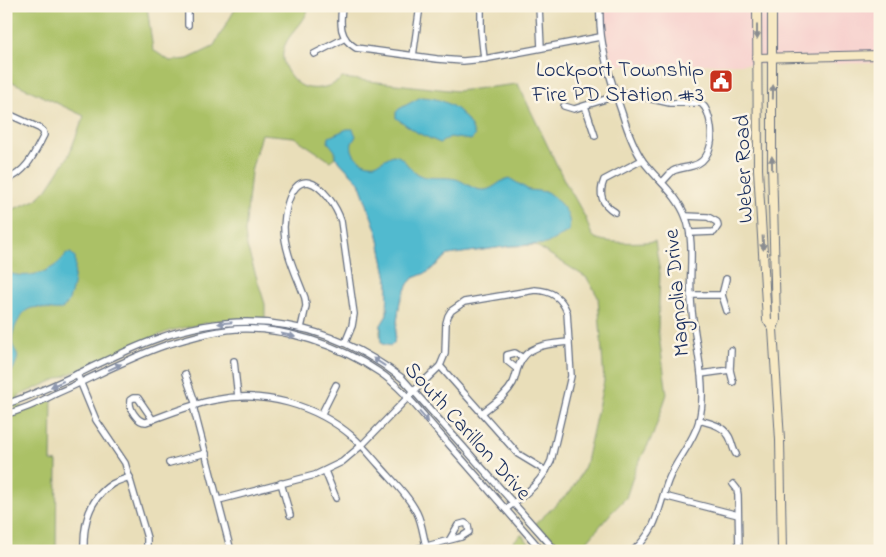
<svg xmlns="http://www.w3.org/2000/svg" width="886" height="557" font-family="'Indie Flower',sans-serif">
<rect width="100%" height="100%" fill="#fcf5e5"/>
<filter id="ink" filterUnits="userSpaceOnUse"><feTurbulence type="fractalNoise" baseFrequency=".02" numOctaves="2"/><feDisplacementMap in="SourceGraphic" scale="10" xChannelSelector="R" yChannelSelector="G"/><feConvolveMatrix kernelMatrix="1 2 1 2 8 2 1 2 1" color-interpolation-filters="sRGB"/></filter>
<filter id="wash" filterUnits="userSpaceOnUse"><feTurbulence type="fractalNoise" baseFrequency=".0096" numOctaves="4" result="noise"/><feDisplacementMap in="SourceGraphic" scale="20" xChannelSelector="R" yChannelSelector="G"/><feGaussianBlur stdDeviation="1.12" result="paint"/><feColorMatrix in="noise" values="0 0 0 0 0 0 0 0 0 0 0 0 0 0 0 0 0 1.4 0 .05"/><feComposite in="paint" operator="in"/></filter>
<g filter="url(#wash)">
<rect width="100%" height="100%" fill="#e9deb9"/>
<!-- built -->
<path fill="#f7d0cd" d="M604,6H880V63L612,65L605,33Z"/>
<!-- green -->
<g fill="#abc166" stroke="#637862">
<path d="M6,6H147L153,50L170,61L188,59L213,47L237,6H309C305,27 285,33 283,53C281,66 293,83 305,87C317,91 334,86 342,78L457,91L518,84L565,182C573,194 579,206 586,219C588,224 590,233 594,237C602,244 644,243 655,241L660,273L658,329L667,394L653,435L635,470L626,498L611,513L579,551H555L535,524L571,491L585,466L604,381L598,297L587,278L535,245L510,246L448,255L428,272L413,278L408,284L400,301L394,343L391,346L382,344L381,341L380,332L381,325L387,315L388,284L378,235L359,182L335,157L330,161L294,137L261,134L251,172L245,233L247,247L265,304V320L239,319L216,321L169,331L18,396L23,412L52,398L51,461L57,462L56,551H6V418L16,414L12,399L6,401V212L36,200L47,189L68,157L84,116L6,79Z"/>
<path d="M521,534L536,551H493L503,544L510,545Z"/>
</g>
<!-- water -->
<g fill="#51bacf" stroke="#367496">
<path d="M421,97C447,98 466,111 475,136L471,140L450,137L440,143L418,133L396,118V112L399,109Z"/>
<path d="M347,129H353L356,136C355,138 353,141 352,143C349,156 364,166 375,164C382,162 387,157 393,155C404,155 407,168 417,174C428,180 443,176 456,179C466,182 473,191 485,190C494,189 500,180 509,178L529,190L547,192C559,201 573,214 569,231L546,244L510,246L448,255L428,272L413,278L408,284L400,301L394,343L391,346L382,344L381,341V325L387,315L388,284L378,235L359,182L335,157V151L328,142L329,137Z"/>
<path d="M71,253L75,257C76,268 73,303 62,309C50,315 32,297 20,318C16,324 12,333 12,340C12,352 22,351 15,365C13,370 12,373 6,376V272C26,281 55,272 66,254Z"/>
</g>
</g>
<g filter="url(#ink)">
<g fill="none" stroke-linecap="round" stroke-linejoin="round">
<!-- minor casing -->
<g stroke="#636c7e" stroke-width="8">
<g id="minor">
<path d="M188,6V25"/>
<path d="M342,6C340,24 339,38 356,48L437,59L463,61L484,59L600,37"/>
<path d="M481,6V31L484,59"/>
<path d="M539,6L541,48"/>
<path d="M600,6C598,44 610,78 622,113C627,129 633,147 643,161C657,180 678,195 686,218C695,243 689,271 691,297C692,337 709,382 699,421C693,443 676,460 668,481C657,511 659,527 633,551"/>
<path d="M314,54L345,38"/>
<path d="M413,56L420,6"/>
<path d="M564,106L574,109L625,93L670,103H701C708,109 710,119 711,128C713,143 709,162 692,166C686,168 679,168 673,171C669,174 666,179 662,182"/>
<path d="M585,106L595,136"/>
<path d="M6,113L39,128L43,131L44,135C34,154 27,172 6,180"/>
<path d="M615,212C602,204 598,195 604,180L642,160"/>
<path d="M686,216L708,217L717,222L718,226L714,232L690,233"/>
<path d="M726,279L722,295L727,311"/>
<path d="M690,295H722"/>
<path d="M301,328L306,306L305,298C297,276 284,251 284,227C285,198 299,161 328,197C334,205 338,211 341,221L354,314L352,326L345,343"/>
<path d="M731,350L730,370L733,382"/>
<path d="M234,361L238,397"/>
<path d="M440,366L518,454L546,471"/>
<path d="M517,369L507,361V355L515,353L523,358"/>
<path d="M77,374L96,420L125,463L147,538V551"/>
<path d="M185,374L196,405"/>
<path d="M701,374L730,370"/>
<path d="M6,404C59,387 107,356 159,338C247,307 329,322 402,378L556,551"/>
<path d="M193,406L231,551"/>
<path d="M482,413C493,404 506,396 513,383C516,377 516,371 519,365C527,344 551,344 569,342"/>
<path d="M6,414C23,410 40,402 55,394C92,378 128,358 166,345C189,338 212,331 236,329C283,326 341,346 379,372C402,387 422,414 440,434C474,473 508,512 542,551"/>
<path d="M321,415L336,385"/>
<path d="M153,420L138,398H133L130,400C129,409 137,422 146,422C168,414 192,404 215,400C264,390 316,405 353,437C363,446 371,456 379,465C392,480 408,495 417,513C422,523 423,535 426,546"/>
<path d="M699,420C709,423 722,425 728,435C732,440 732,448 736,454"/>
<path d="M169,463L206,453"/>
<path d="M325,471L336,498"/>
<path d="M281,483L290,515"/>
<path d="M733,484L737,489L738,495L739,551"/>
<path d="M664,496L738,515"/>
<path d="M219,500L315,475L342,462L362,445L414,391L440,366L445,354L446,323L448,316L451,311L464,302L535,290C552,291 561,297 567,312L571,376L551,461C540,485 525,494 506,509"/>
<path d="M84,551C83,525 88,499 112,484C117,481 124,479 130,477"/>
<path d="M408,551L461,537L469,532L468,525L465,523L458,525L450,539"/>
</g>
</g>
<!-- secondary casing -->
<g stroke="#636c7e" stroke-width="10">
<g id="secondary">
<path d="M757,6L758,169L767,320L773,329"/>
<path d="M772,6V162L776,320L773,329L780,440L782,551"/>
<path d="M756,58L880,55"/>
</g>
</g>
<!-- minor -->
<use href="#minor" stroke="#fff" stroke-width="5.5"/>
<!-- secondary -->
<use href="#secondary" stroke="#f7e9c3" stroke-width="8"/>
</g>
<!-- one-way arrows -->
<defs><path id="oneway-solid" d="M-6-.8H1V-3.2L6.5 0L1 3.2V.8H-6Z" transform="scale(1.25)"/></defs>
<g fill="#898c90">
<use href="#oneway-solid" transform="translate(757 32) rotate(90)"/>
<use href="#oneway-solid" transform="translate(773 92) rotate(-89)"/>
<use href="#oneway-solid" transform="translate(772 163) rotate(-91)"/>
<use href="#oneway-solid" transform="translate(763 243) rotate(87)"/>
</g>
<g fill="#8d97ae">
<use href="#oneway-solid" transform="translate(225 323) rotate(175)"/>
<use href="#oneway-solid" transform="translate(288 335) rotate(12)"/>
<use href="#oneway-solid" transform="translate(379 362) rotate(-147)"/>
<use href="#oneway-solid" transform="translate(115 367) rotate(-25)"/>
<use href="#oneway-solid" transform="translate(57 384) rotate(155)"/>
<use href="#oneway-solid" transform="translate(424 417) rotate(49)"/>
</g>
</g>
<!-- icons -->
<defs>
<g id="civic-square" transform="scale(1.25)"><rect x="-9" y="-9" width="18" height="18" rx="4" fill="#c8321e" stroke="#fcf5e5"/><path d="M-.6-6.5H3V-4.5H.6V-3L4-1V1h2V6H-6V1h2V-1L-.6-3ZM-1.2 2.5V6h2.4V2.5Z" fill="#fff"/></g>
</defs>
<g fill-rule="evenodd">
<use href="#civic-square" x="721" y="81"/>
</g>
<g text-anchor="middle" stroke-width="5" stroke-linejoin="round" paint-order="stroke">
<!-- poi labels -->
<g font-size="22" fill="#1b2f5e" stroke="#fcf5e5" text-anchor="end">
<text x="704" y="76">Lockport Township<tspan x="704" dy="25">Fire PD Station #3</tspan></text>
</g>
<!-- street labels -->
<g font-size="22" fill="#1b2f5e" stroke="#fcf5e5">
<text transform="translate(742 169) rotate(-92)" y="8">Weber Road</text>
<text transform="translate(675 293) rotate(-95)" y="8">Magnolia Drive</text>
<text transform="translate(469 430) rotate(48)" y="8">South Carillon Drive</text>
</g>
</g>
<!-- margin -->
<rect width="886" height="557" fill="none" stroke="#fcf5e5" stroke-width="25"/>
</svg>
